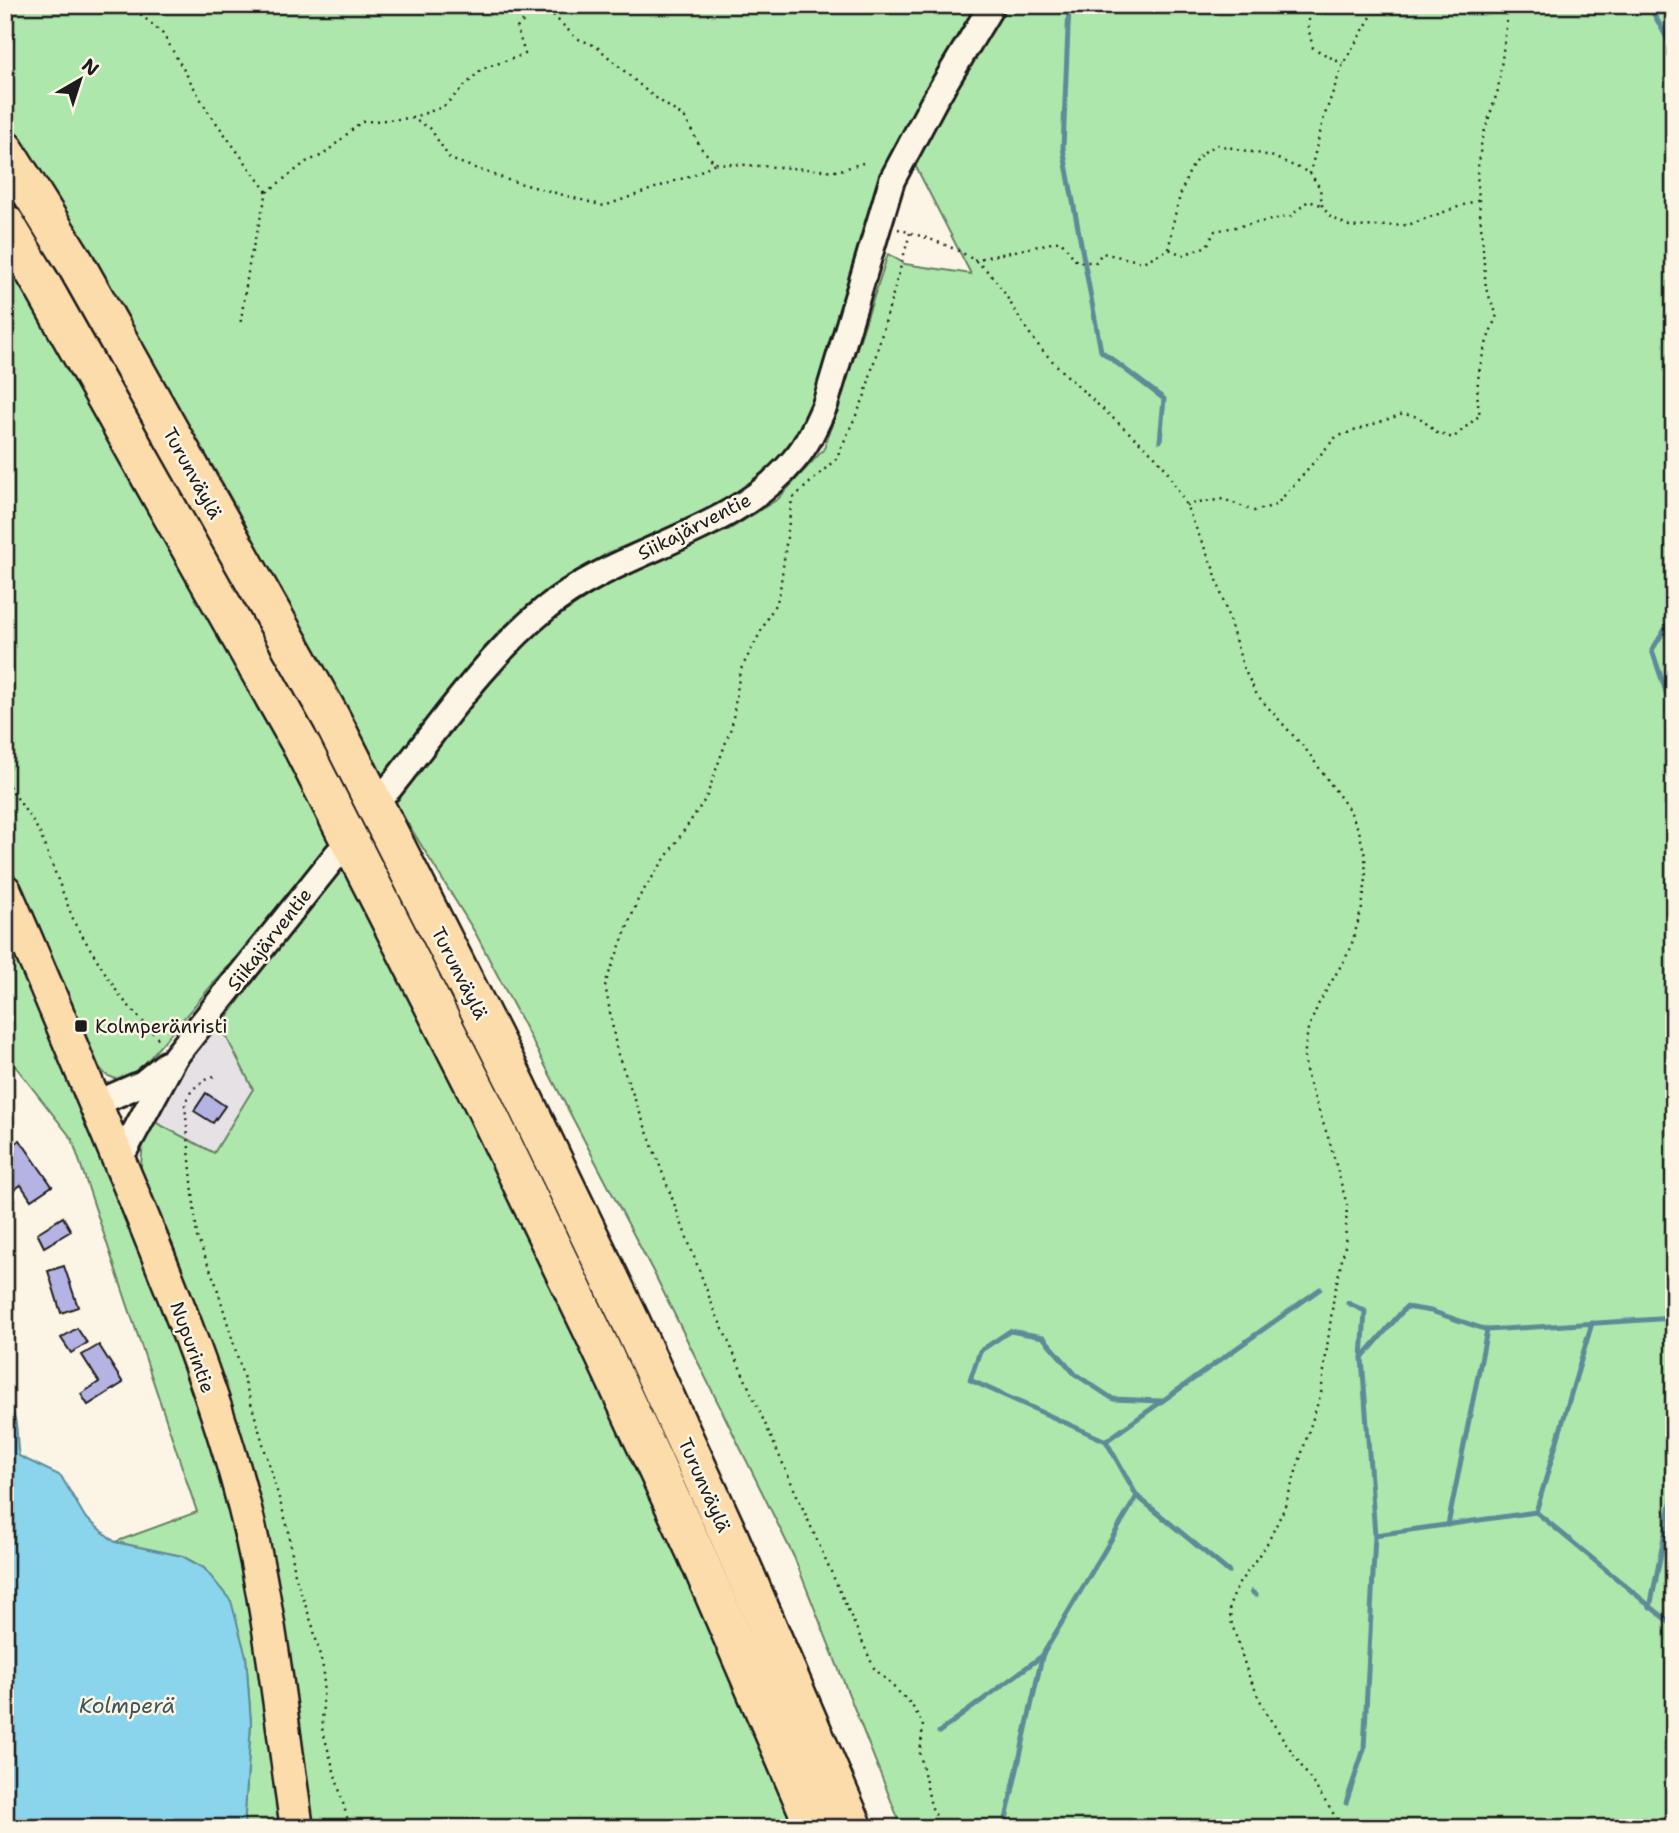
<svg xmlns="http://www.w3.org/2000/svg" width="1679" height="1833" font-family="'Shantell Sans',sans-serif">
<rect width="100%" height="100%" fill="#fcf5e5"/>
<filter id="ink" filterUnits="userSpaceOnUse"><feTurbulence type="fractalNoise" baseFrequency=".0143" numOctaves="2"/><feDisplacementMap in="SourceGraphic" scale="14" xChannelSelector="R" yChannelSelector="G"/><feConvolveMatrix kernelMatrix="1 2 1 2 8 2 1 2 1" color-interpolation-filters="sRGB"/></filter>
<g filter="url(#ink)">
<!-- built -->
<path fill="#e6e1e5" d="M219,1029L226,1035L253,1089L214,1154L149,1119L163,1092L194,1053Z"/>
<!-- green -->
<g fill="#aee7ab" stroke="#658264" stroke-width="2">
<path d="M5,5H978L947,59L817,401L794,444L755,483L701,515L608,553L555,586L482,655L384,781L221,480L5,120Z"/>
<path d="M1006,5H1674V1828H902L794,1557L656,1277L476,934L394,801L461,711L525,638L629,570L728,530L778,499L824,449L888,254L905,264L971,274L914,163Z"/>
<path d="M5,258L72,370L333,843L132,1079L118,1080L106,1075L98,1066L78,1017L53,982L5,871Z"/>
<path d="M340,864L447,1066L640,1472L796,1828H309L284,1670L140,1176L143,1142L149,1119L214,1153L253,1089L226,1036L219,1029L323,883Z"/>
<path d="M5,923L177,1333L230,1498L250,1582L285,1828H244L251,1723L246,1656L204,1568L182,1556L115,1542L197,1512L72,1139L5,1053Z"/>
</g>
<!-- water -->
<path fill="#8ad5eb" stroke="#5e8b98" stroke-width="2" d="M5,1403C21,1417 15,1437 19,1456L61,1476L85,1517L115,1542L182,1556L204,1568L231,1601L246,1656L251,1723L244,1828H5Z"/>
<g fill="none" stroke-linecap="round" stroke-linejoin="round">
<!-- stream -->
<g stroke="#5e8b98" stroke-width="5">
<path d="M1069,5L1063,148L1101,351L1164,399L1160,441"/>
<path d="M1649,5L1674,51"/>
<path d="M1674,615L1652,650L1667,695L1674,696"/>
<path d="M1348,1303L1365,1311L1362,1358"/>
<path d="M1674,1318L1487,1330L1431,1311L1406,1307L1362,1358L1375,1535L1536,1512L1674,1626"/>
<path d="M1161,1401L1113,1399L1075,1374L1043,1337L1010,1331L980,1351L970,1380L1106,1441L1320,1289"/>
<path d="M1106,1441L1137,1496L1229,1572"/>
<path d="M1536,1512L1592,1323"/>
<path d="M1448,1525L1487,1330"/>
<path d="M1252,1592L1256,1595"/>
<path d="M1650,1608L1674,1488"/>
<path d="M939,1732L1042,1656L1137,1496"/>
<path d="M1346,1803L1364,1749L1375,1535"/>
<path d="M1004,1828L1042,1657"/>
</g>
</g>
<!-- building -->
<g fill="#b4b3e4" stroke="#1c1c1c" stroke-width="2">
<path d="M206,1093L225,1106L213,1123L194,1111Z"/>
<path d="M20,1140L52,1186L31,1200L21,1185L5,1196V1151Z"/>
<path d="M63,1217L71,1231L44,1247L37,1233Z"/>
<path d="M64,1266L78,1307L61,1313L48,1271Z"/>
<path d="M77,1328L87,1343L71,1353L61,1338Z"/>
<path d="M99,1345L123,1383L88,1405L81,1394L99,1382L82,1355Z"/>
</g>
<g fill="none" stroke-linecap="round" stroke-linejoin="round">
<!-- minor casing -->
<g stroke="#1c1c1c" stroke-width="30">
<g id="minor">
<path d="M389,789C438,728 484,659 545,609C619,548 732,535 794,460C808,444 816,425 825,405L892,180L934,101L992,5"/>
<path d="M95,1104L143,1083L166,1064"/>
<path d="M119,1161L175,1057L337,854"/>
</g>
</g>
<!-- major casing -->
<g stroke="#1c1c1c" stroke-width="37">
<path id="major" d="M5,891C49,990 89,1090 131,1189C174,1294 217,1398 245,1509C271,1613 281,1721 297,1828"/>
</g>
<!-- highway casing -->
<g stroke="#1c1c1c" stroke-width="42">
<g id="highway">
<path d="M5,150L74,261L331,718L516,1083L631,1322L728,1534L854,1828"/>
<path d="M5,223L41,283L300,743L484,1105L597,1340L696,1553L815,1828"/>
</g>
</g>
<!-- path -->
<g stroke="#1c1c1c" stroke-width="2.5" stroke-dasharray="2 5" stroke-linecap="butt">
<path d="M130,5L163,34L207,110L267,192L250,259L240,326"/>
<path d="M543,5L576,38L596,46L649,93L685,118L701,148L715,163L837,171L863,163"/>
<path d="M1311,5L1308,27L1313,48L1343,64"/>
<path d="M1378,5L1343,64L1324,117L1310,173L1320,188L1322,205L1329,216L1351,227L1408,225L1480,199"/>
<path d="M411,118L443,107L482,69L525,54L517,28L538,5"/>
<path d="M267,192L306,162L323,155L361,122L411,118L430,128L450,159L508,180L604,206L695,174L715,163"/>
<path d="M898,229C934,240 977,252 999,285C1014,307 1026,332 1044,352C1078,389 1117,421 1154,455L1165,468L1186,505L1214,570L1244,669L1257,695L1307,751L1350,811L1359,831L1365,856L1366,879L1362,908L1350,950L1319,1003L1308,1029L1304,1057L1307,1076L1330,1143L1347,1205L1345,1246L1334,1295L1321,1393L1284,1509L1268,1542L1238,1585L1229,1607L1231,1621L1248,1674L1266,1713L1343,1828"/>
<path d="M910,233L864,398L836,459L792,499L779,597L740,671L732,725L706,798L639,897L605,984L617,1052L713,1307L874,1668L911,1704L923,1724L920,1754L931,1806L942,1828"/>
<path d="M1169,249C1172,223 1183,170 1203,153C1207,150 1214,147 1218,145L1271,156L1310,173"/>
<path d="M974,260L1061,241L1077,262H1096L1102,253L1143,262L1169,249L1183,255L1207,246L1215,231L1291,216L1308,201L1322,205"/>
<path d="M1186,505L1223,499L1254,511L1276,505L1336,437L1403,414L1419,417L1437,433L1453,438L1480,415C1472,382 1484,346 1497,315L1486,289L1477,174L1482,139L1498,90L1509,5"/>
<path d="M5,780L39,831L75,924L119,995L161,1042"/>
<path d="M214,1076C199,1083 189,1089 185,1105L197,1237L216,1284L289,1532L295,1575L313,1627L324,1672L322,1728L350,1828"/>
<path d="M5,1413L12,1409"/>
</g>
<!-- minor -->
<use href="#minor" stroke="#fcf5e5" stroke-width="24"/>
<!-- major -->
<use href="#major" stroke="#fddcac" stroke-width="32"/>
<!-- highway -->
<use href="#highway" stroke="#fddcac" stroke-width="37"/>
</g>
</g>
<!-- markers -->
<rect fill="#1c1c1c" stroke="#fcf5e5" stroke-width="2.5" x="74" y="1019" width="14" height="14" rx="3.5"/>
<g text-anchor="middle" stroke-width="5" stroke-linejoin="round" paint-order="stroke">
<!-- street labels -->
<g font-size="19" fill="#1c1c1c" stroke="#fcf5e5">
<text transform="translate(193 473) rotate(61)" y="7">Turunväylä</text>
<text transform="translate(694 526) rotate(-27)" y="7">Siikajärventie</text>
<text transform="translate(269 939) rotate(-52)" y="7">Siikajärventie</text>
<text transform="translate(460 973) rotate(63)" y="7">Turunväylä</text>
<text transform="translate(193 1347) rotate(70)" y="7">Nupurintie</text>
<text transform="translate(705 1485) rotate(66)" y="7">Turunväylä</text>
</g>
<!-- poi labels -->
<g font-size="19" fill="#1c1c1c" stroke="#fcf5e5" text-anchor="start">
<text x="95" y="1033">Kolmperänristi</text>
</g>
<!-- water labels -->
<g font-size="21" font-style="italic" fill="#3d545a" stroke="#fcf5e5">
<text x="127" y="1713">Kolmperä</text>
</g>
</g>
<!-- margin -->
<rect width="1679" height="1833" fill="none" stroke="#fcf5e5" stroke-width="28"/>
<rect x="14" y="14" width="1651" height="1805" fill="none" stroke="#1c1c1c" stroke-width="2.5" filter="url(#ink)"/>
<!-- north arrow -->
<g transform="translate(80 80) rotate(39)" stroke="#fcf5e5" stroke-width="5" paint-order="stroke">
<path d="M0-5L12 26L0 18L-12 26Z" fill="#1c1c1c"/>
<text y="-10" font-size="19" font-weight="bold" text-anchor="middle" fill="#1c1c1c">N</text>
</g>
</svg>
